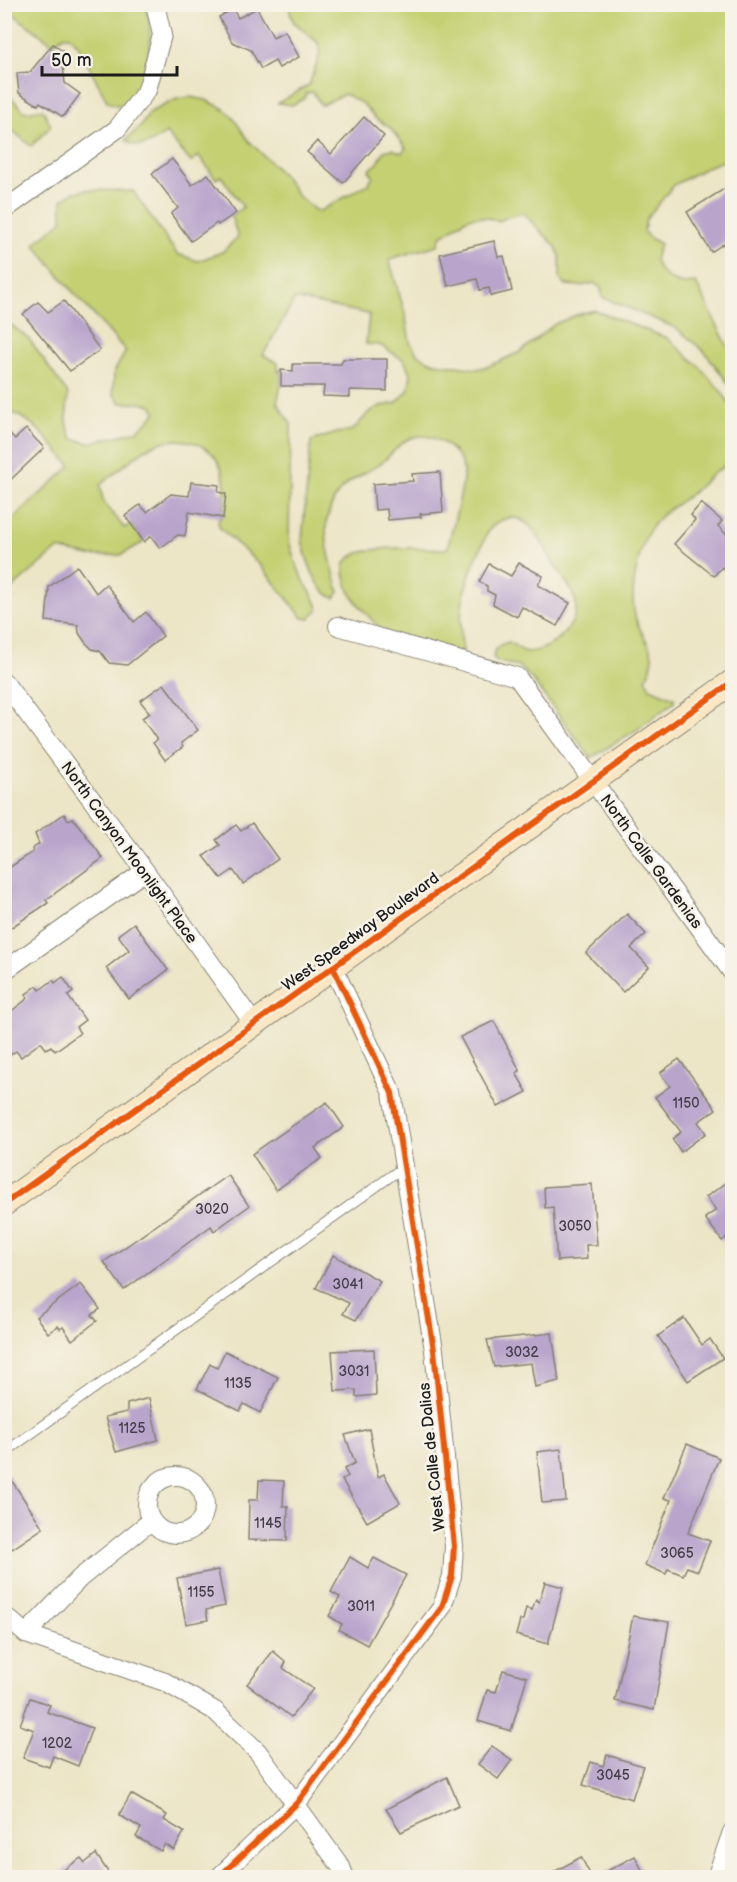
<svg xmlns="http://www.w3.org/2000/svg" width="737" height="1882" font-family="'Balsamiq Sans',sans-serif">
<rect width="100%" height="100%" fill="#f7f3e8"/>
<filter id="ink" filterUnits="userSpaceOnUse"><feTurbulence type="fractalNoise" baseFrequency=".0167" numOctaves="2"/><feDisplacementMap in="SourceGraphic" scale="12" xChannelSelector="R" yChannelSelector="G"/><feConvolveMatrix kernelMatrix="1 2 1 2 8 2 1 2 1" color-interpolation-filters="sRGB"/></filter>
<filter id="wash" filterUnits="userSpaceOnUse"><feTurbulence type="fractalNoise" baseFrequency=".008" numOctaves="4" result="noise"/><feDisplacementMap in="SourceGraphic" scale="24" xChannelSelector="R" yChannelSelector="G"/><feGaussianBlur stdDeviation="1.35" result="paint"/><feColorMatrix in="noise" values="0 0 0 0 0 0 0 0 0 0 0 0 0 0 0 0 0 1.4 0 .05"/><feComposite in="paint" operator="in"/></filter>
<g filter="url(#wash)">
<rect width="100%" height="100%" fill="#ece5c6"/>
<!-- green -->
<g fill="#c4d072" stroke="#707647" stroke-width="1.5">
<path d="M5,4L145,5C148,14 150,27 150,37C151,57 136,122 107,101L78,45L69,36H63L53,44L5,8Z"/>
<path d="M288,5H732V157L707,167L674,185L646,219L644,231L647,236L660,244L655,260L659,269L669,279L682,284L696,283L732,355V388L704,351L676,328L602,297L601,288L594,283L581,286L566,285L560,279V257L556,247L523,213L507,217L500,221C461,211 470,220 440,237L438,245L389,259L405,314L410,342L416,352L425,359L435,363L477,369L489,366L520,352L555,324L576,315L594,310L667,338L699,366L720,390L732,407V463C715,468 703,485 688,496C679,504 667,509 659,518C639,537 628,593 636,619C644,644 662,652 646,678L650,688L674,698V702L635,731L591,758L531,678L518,666L496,661L493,656C495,647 500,644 509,642C515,645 521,652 529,652C551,650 578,627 576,604C575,592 561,575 554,564C544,547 529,510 505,519C499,521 494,524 490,529C485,536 482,546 478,554C463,585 457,617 463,652C439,646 406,643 384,631C377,627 351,597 349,590C347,584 343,574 344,567C347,541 429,549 447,549C451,534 466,481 463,468C457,447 430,429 409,439C397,444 391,456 381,463C355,481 338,480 328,516C321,537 334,571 339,592L335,598C316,593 306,557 302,540L311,441L337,433L353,430L370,411L381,406L396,403L408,391L411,375L404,360L380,345L366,344L369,314L295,299L263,355L278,363V371L281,370V386L277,402L291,424L289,540C292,555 297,568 304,581C309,591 317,599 318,610L309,619L303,618L260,565L220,528L218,522L220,517H223C225,502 227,487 222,471C212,439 174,433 148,448C131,458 116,473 100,485L103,501L124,528L131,524L144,542L121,555L90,556L58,549L10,590L5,593L4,524L6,525L71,466C52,446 32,415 5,411V320L29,339L68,394C67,410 64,424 73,439L90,443L137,431L148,421L156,412L152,405L140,403H121L113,394L114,372L126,351L74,293L34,244L62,221V200L74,192L86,190L133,191L177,254L198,261L222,252L238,237L231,216L243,207L221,176L216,179L199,156L191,162L166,133C154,142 139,152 126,140L141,126L150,112L177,99L190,97L206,100L224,109L232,116L249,141L285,177L298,196L315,210L320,211L368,184L373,176L369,170L378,163L384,151L393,149L401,153L406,148L390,128L375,118L363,104L345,94L321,105L313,92L306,93L305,98L292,105L278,103L309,85L320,54L318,43L293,21Z"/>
<path d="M4,90L25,112L43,109L51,126L31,146L5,124Z"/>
</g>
<g id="blocks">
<!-- building -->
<g fill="#b9a4cc">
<path d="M257,8L273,37L285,31L299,57L279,68L275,61L261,69L251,50L232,42L219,17L233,9L238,18Z"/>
<path d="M53,44L65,53L62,58L65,83L80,94L63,117L40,102L38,105L19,93L17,73L30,72Z"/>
<path d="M364,117L384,136L343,183L307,152L317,141L331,154Z"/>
<path d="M172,159L192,185L208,174L236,213L218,225L217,223L191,241L171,214L178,208L152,174Z"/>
<path d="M732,184V238L711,252L687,212Z"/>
<path d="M494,241L498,257L504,256L512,291L491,296L489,288L480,290L477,279L448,286L440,254Z"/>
<path d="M64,301L100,350L70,371L23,314L38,302L48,312Z"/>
<path d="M343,359H387V391L350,390V397L323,396L324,386H281V370L293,371V364H341Z"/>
<path d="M4,427L15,439L26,429L44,448L4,486Z"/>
<path d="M440,472L443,512L420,514L421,517L388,520L387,509L375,510L373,484L413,481L412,474Z"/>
<path d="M191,482L219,485L218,492L226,494L223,518L189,512L185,536L178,535L160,548L151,536L144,542L125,516L140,505L147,512L171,494L189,496Z"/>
<path d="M701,503L722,521L718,526L732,540V578L722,567L714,576L674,544L695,520L691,515Z"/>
<path d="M519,563L543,576L538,585L570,603L557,626L522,607L517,617L493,604L495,595L487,591V586L479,582L489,564L511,576Z"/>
<path d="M77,566L96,593L106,584L134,622L146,612L163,636L127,665L109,663L100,651L92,649L85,642L79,633L78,625L46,621L49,587Z"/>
<path d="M164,684L198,730L181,743L183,747L165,760L153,743L157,740L142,718L150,713L140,701Z"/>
<path d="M64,814L68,820L73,818L103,858L46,900L48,903L4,932V871L33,852L32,849L39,844L35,834Z"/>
<path d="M252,823L278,859L243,884L233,870L221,878L204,856L220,845L216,840L236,825L241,831Z"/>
<path d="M627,914L646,934L631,948L649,967L623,992L586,953Z"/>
<path d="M134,923L168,970L129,999L106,968L129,950L118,935Z"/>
<path d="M63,977L73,992L68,996L85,1020L76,1027L80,1033L55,1051L51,1046L46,1049L41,1042L21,1057L16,1051L4,1059V1017L28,998L26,994L37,986L40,990L53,980L55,983Z"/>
<path d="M494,1021L520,1071L516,1073L527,1092L498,1107L460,1037Z"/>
<path d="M679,1059L716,1109L698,1122L706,1133L681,1152L672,1139L681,1132L655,1097L670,1086L660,1073Z"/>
<path d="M327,1102L344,1127L315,1148L322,1158L276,1190L252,1154Z"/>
<path d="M228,1175L249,1206L214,1231L211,1226L124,1290L104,1262Z"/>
<path d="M732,1179V1233L722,1241L705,1218L716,1210L706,1197Z"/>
<path d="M592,1184L597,1245H586L587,1259L557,1261L553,1207L545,1208L544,1187Z"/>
<path d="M333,1255L380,1281L356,1320L343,1314L349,1303L316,1288Z"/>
<path d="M81,1284L100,1309L92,1315L97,1321L72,1340L63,1327L60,1329L58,1326L48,1333L36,1317Z"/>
<path d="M684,1318L702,1345L710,1339L723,1358L688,1381L658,1336Z"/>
<path d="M552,1333L559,1381L535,1387L531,1363L494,1367L487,1340Z"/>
<path d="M374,1349L376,1395L356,1397V1390L335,1391L332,1351Z"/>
<path d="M225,1351L278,1377L260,1413L244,1404L240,1411L197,1389L210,1364L217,1368Z"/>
<path d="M149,1398L158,1440L116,1452L105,1417L127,1412V1404Z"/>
<path d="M369,1429L378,1477L384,1474L400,1503L367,1522L342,1480L348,1476L344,1469L355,1463L345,1435Z"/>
<path d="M687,1444L719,1458L688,1533L710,1541L698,1571L687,1567L683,1575L668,1569L666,1574L645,1565L671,1500L664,1498Z"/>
<path d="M561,1449L566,1501L542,1503L537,1452Z"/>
<path d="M4,1469L43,1528L12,1549L4,1537Z"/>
<path d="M259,1480L284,1481L283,1506H288L287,1541L248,1540L249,1500H258Z"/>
<path d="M350,1557L368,1568L374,1558L406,1575L367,1645L339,1630L342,1624L329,1616L340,1597L331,1592Z"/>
<path d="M218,1570L225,1606L206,1610L208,1620L186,1624L177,1578Z"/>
<path d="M545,1582L563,1587L548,1644L516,1635L520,1620H523L526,1608L532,1610L536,1599L539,1602Z"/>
<path d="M633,1616L669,1622L654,1710L615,1701Z"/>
<path d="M273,1651L286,1662L283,1668L313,1689L291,1717L247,1684Z"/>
<path d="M503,1670L527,1677L511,1731L478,1721L487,1690L496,1692Z"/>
<path d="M30,1698L50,1705L47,1712L92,1728L78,1766L53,1756L49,1767L23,1758L34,1730L20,1725Z"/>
<path d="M492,1746L512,1760L498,1779L478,1764Z"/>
<path d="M607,1755L643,1766L632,1799L583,1785L591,1762L603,1766Z"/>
<path d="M447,1777L459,1805L401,1832L386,1809Z"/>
<path d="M131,1794L167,1815L164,1820L184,1832L174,1850L165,1844L161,1851L136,1837L141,1828L119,1815Z"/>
<path d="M96,1854L112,1878H52L81,1858L85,1863Z"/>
<path d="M635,1856L646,1878H594Z"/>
<path d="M581,1857L592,1878H543Z"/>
</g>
</g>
</g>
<g filter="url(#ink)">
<use href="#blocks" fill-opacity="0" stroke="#848071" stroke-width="1.5"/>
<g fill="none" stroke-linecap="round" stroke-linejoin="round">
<!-- lane casing -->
<g stroke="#848071" stroke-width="11">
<path id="lane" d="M4,1453L405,1166"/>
</g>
<!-- street casing -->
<g stroke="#848071" stroke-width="20">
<g id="street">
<path d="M4,210L117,129L147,90L162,35L155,4"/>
<path d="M338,626L517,677L732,972"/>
<path d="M4,682L145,871L254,1024"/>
<path d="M4,971L145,871"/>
<circle cx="176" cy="1505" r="29"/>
<path d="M4,1615L26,1634L165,1682L215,1711L258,1752L341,1867L345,1878"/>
<path d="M26,1634L80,1578L151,1521"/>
<path d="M218,1878L297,1803L442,1607L452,1576L454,1546L434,1350L392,1093L333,967"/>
<path d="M716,1878L732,1832"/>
</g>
</g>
<!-- secondary casing -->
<g stroke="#848071" stroke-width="26">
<path id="secondary" d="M4,1204L333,967L732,682"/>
</g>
<!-- lane -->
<use href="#lane" stroke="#fff" stroke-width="9"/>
<!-- street -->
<use href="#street" stroke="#fff" stroke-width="18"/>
<!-- secondary -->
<use href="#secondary" stroke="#f9e7c3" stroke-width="24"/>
<!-- cycleway casing -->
<g stroke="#f7f3e8" stroke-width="10">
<g id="cycleway">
<path d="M4,1204L333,967L732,682"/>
<path d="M218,1878L297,1803L442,1607L452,1576L454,1546L434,1350L392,1093L333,967"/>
</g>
</g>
<!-- cycleway -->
<use href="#cycleway" stroke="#e8590c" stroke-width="6"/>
</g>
</g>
<g text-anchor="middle" stroke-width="5" stroke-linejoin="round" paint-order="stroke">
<!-- number labels -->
<g font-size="14" fill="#433e48">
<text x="686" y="1108">1150</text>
<text x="212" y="1214">3020</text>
<text x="575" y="1231">3050</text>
<text x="348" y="1289">3041</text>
<text x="522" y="1357">3032</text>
<text x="354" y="1376">3031</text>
<text x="238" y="1388">1135</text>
<text x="132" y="1433">1125</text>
<text x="268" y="1528">1145</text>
<text x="677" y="1558">3065</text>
<text x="201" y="1597">1155</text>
<text x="361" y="1611">3011</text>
<text x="57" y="1748">1202</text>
<text x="613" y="1780">3045</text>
</g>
<!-- street labels -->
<g font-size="16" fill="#1c1c1c" stroke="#f7f3e8">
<text transform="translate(130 852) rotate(54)" y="6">North Canyon Moonlight Place</text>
<text transform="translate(652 861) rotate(54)" y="6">North Calle Gardenias</text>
<text transform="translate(360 931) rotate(-36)" y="6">West Speedway Boulevard</text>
<text transform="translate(431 1457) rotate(-96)" y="6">West Calle de Dalias</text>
</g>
</g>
<!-- margin -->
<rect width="737" height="1882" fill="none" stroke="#f7f3e8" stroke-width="24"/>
<!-- scale -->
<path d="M42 66v9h135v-9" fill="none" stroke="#1c1c1c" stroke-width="3"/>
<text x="51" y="66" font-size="18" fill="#1c1c1c" stroke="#f7f3e8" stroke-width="4.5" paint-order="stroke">50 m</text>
</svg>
